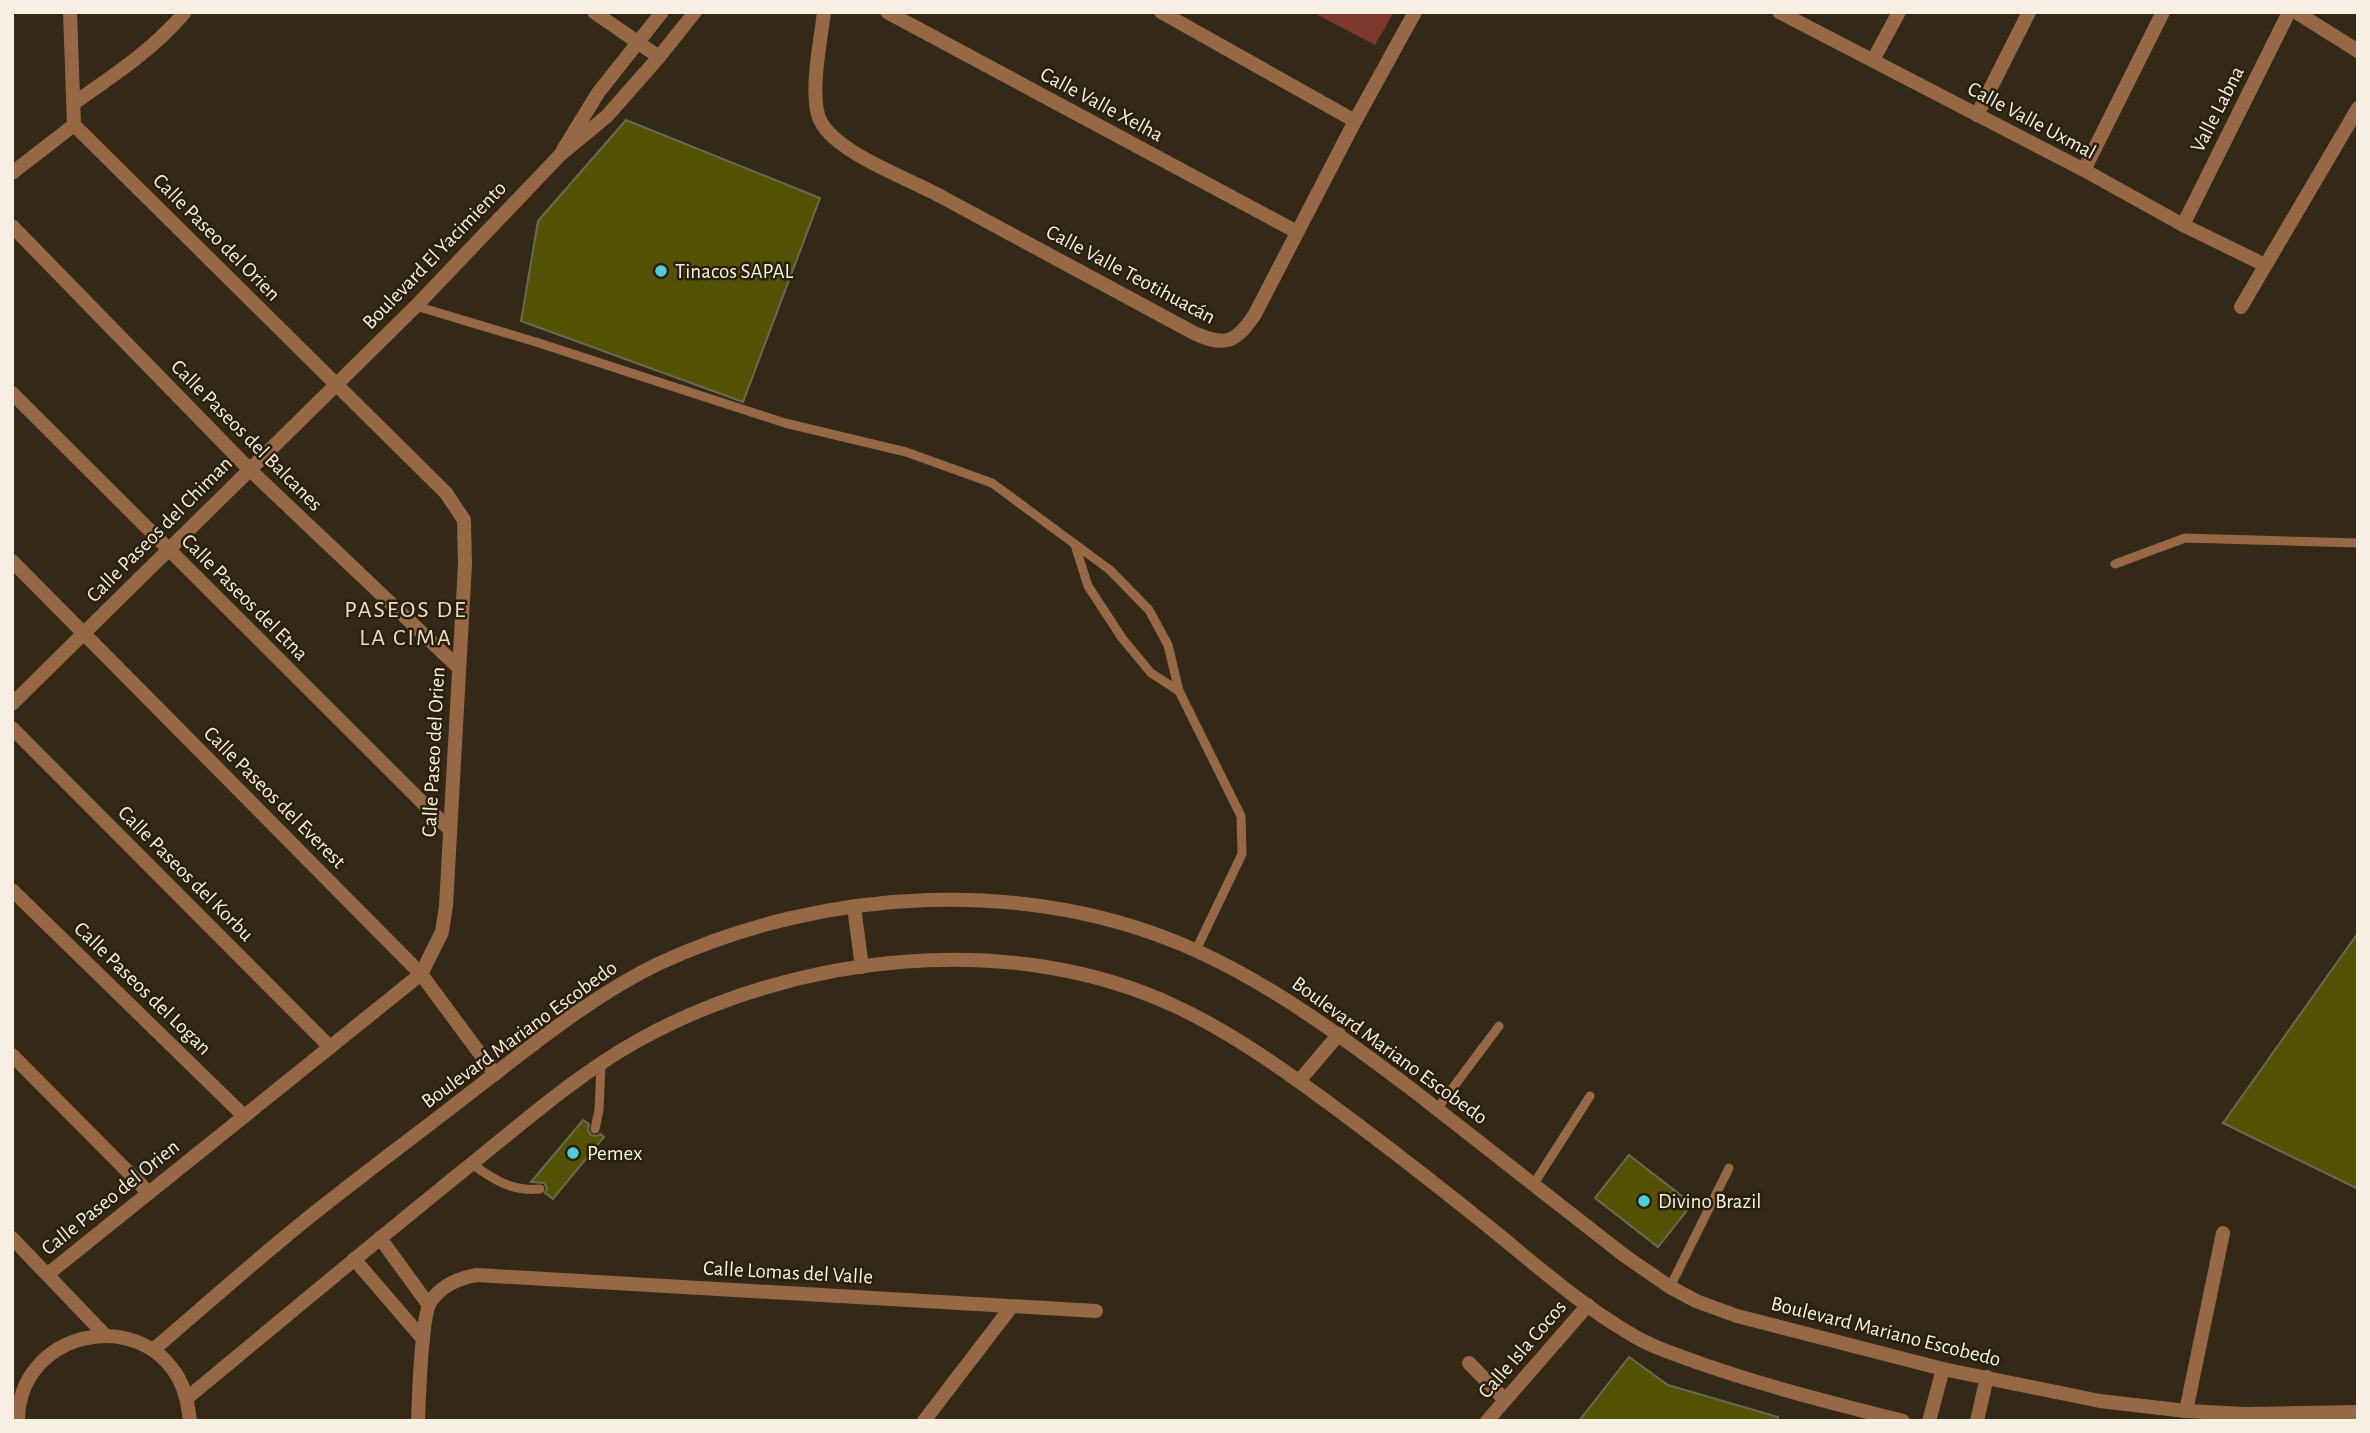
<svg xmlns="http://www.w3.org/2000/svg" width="2370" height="1433" viewBox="0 0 2370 1433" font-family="'Alegreya Sans',sans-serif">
  <rect width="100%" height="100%" fill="#342916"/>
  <!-- green -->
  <polygon fill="#7b382b" points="1312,12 1394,12 1375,45"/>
  <!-- building -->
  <g fill="#555205" stroke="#6a6a53" stroke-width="2">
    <polygon points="626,120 820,198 743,402 521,321 538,221"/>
    <polygon points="2358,933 2358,1189 2223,1123"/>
    <polygon points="583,1120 589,1124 588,1130 591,1135 597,1136 600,1134 604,1137 553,1199 545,1193 547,1188 544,1183 531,1182"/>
    <polygon points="1629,1155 1692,1204 1658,1247 1595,1198"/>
    <polygon points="1629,1357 1668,1385 1778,1417 1778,1421 1579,1421"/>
  </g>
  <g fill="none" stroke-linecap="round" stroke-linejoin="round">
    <!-- service -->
    <g stroke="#966845" stroke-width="9">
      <polyline points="416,306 539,343 785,423 906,452 992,483 1110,570 1149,610 1168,645 1179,691 1241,816 1242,854 1196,950"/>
      <polyline points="1075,545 1088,586 1122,638 1151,673 1179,691"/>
      <polyline points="2115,564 2185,538 2358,543"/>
      <polyline points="1437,1109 1499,1026"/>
      <polyline points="595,1129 599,1110 601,1065"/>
      <path d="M 472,1164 C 494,1180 513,1192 540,1189"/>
      <polyline points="1533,1185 1590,1096"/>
      <polyline points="1670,1287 1729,1168"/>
    </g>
    <!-- minor -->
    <g stroke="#966845" stroke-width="14">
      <polyline points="70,12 74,125"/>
      <polyline points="594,12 659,57"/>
      <path d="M 824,12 C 821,39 808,99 821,122 C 838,154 910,179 942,197 C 1026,242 1110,288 1194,333 C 1225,347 1236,343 1255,314 L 1355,121 L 1415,12"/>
      <polyline points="887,12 1297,232"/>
      <polyline points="1161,12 1355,121"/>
      <polyline points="1779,12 2084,170 2183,225 2265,265"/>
      <polyline points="2296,12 2358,51"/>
      <polyline points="1873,60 1899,12"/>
      <path d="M 74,103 C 113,76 154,49 185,12"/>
      <polyline points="1977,115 2029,12"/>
      <polyline points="2084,170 2163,12"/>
      <polyline points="12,173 74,125"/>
      <polyline points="2183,225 2289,12"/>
      <polyline points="12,226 249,469 458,667"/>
      <polyline points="2241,307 2358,108"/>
      <polyline points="12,393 450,830"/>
      <polyline points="12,561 421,974 495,1074"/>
      <polyline points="12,728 330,1047"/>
      <polyline points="12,890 244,1116"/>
      <polyline points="12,1055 149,1193"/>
      <polyline points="380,1238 428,1304"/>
      <polyline points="354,1259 423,1339"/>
      <polyline points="48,1274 421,974 442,932 446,906 465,564 464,520 446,493 74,125"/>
      <polyline points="1469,1363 1504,1399"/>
      <polyline points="2186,1411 2223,1233"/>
      <path d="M 418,1421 C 419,1399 421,1315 431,1301 C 442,1285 458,1278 477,1275 L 1096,1311"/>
      <polyline points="924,1421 1012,1306"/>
      <polyline points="1487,1421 1588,1305"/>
      <polyline points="1929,1421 1943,1369"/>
    </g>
    <!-- tertiary -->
    <g stroke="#966845" stroke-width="14">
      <polyline points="563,150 598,93 662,12"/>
      <polyline points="12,704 416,306 561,154 607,116 659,57 695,12"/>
      <polyline points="854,907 862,967"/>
      <polyline points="1299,1081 1339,1034"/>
      <polyline points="12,1238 105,1335"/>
      <path d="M 153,1350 C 201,1309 248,1267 297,1227 C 351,1183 407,1142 461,1100 C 524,1052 589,997 660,963 C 824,887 1031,875 1197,951 C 1276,987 1345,1039 1414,1091 C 1485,1146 1555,1202 1625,1256 L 1670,1287 L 1696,1301 L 1737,1316 L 1943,1369 L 2100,1401 L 2186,1411 L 2246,1414 L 2358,1412"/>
      <path d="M 187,1398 C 279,1322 371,1245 464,1170 C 520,1125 576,1075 639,1040 C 796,953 1013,929 1177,1007 C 1222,1028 1264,1056 1304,1085 C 1369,1132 1432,1181 1494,1231 C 1537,1266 1581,1305 1629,1333 C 1651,1347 1677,1355 1702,1364 C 1768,1387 1836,1404 1903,1421"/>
      <path d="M 18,1421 C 18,1333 137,1304 179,1379 C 186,1392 188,1406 190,1421"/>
      <polyline points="1977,1421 1987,1377"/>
    </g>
  </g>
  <!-- markers -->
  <g fill="#53cbdb" stroke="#2a200c" stroke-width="2.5">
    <circle cx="661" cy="271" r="7"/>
    <circle cx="573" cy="1153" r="7"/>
    <circle cx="1644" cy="1201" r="7"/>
  </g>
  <g text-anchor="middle" stroke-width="5" stroke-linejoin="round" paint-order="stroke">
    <!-- street labels -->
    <g font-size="21" fill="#f6efe2" stroke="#2a200c">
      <text transform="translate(1102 104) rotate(28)" y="7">Calle Valle Xelha</text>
      <text transform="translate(2217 109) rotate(-63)" y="7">Valle Labna</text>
      <text transform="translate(2032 120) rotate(28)" y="7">Calle Valle Uxmal</text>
      <text transform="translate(217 237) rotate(45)" y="7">Calle Paseo del Orien</text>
      <text transform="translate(434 255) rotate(-46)" y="7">Boulevard El Yacimiento</text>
      <text transform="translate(1131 274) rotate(28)" y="7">Calle Valle Teotihuacán</text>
      <text transform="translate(247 435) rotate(45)" y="7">Calle Paseos del Balcanes</text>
      <text transform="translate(159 529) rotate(-45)" y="7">Calle Paseos del Chiman</text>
      <text transform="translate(245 597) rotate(45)" y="7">Calle Paseos del Etna</text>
      <text transform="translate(433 752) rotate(-87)" y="7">Calle Paseo del Orien</text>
      <text transform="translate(275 797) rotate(45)" y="7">Calle Paseos del Everest</text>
      <text transform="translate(186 873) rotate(45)" y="7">Calle Paseos del Korbu</text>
      <text transform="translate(143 988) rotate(44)" y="7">Calle Paseos del Logan</text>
      <text transform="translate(519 1034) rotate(-36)" y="7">Boulevard Mariano Escobedo</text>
      <text transform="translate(1390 1050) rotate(36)" y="7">Boulevard Mariano Escobedo</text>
      <text transform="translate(110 1197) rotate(-39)" y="7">Calle Paseo del Orien</text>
      <text transform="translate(788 1272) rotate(3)" y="7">Calle Lomas del Valle</text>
      <text transform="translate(1886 1331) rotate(14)" y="7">Boulevard Mariano Escobedo</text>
      <text transform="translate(1522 1349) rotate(-49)" y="7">Calle Isla Cocos</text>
    </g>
    <!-- poi labels -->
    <g font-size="21" fill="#f6efe2" stroke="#2a200c" text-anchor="start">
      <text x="675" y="278">Tinacos SAPAL</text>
      <text x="587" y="1160">Pemex</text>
      <text x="1658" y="1208">Divino Brazil</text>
    </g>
    <!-- quarter labels -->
    <g font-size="24" letter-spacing="2" fill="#ebddc5" stroke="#2a200c">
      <text x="406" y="617">PASEOS DE<tspan x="406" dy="28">LA CIMA</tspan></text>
    </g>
  </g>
  <!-- border -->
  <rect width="2370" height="1433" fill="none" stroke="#f6efe2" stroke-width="28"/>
</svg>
